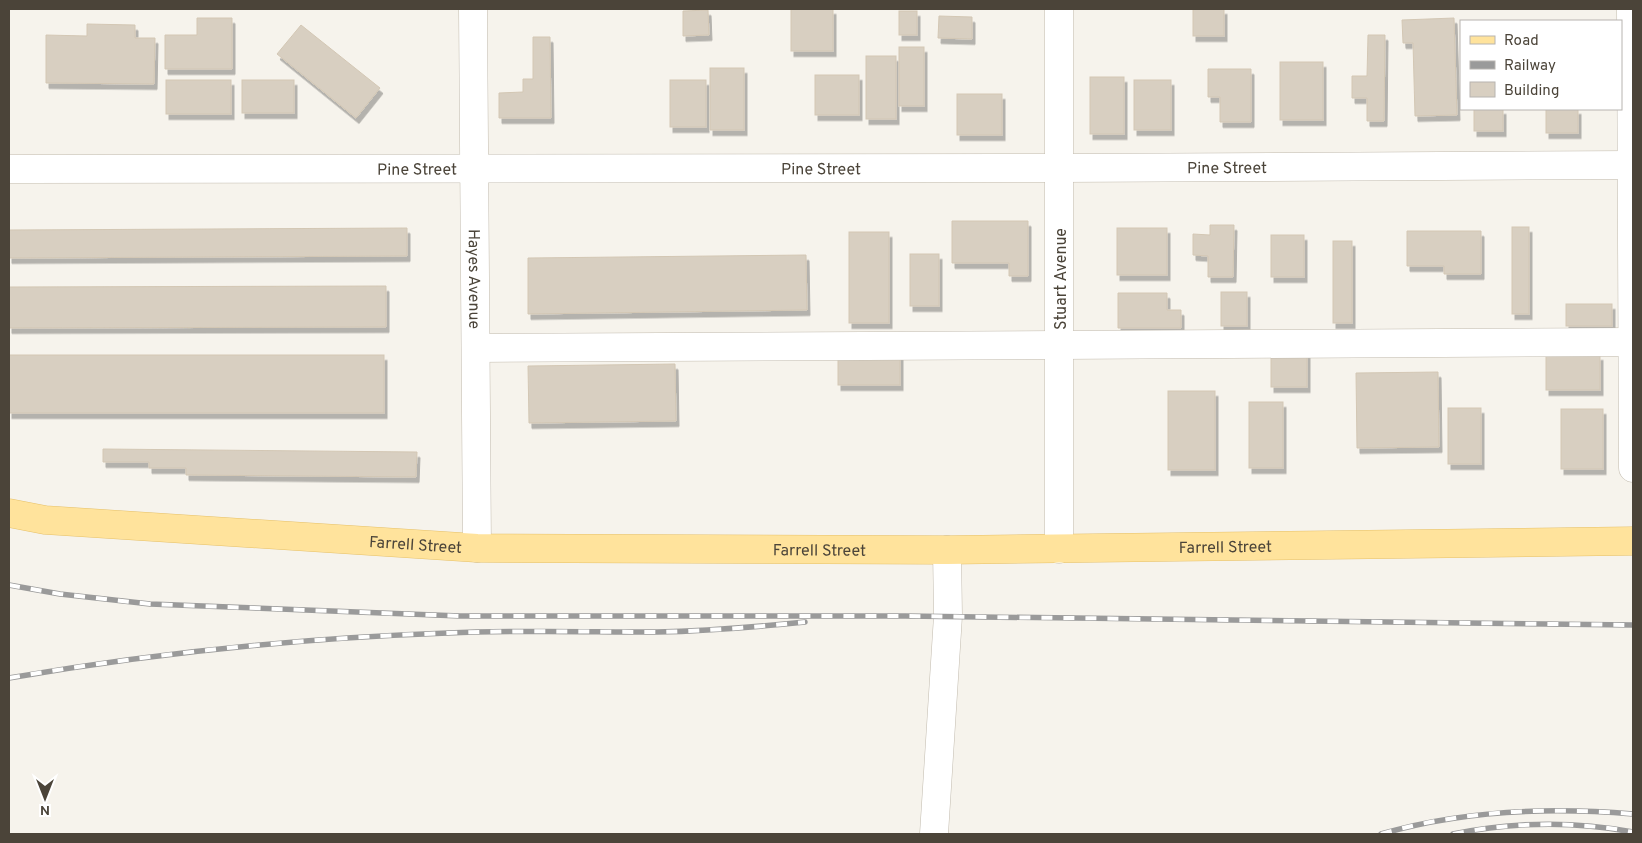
<svg xmlns="http://www.w3.org/2000/svg" width="1642" height="843" viewBox="0 0 1642 843" font-family="Overpass,sans-serif">
  <defs>
    <filter id="shadow"><feDropShadow dx="3" dy="5.5" stdDeviation="0" flood-color="#0004"/></filter>
  </defs>
  <rect width="100%" height="100%" fill="#f6f3ec"/>
  <!-- building -->
  <g fill="#d8cfc1" stroke="#d3c7b4" filter="url(#shadow)">
    <rect x="791" y="9" width="42" height="42"/>
    <rect x="1193" y="9" width="31" height="27"/>
    <polygon points="708,10 709,35 683,36 683,11"/>
    <rect x="899" y="11" width="18" height="24"/>
    <polygon points="939,16 972,17 972,39 938,38"/>
    <polygon points="197,18 232,18 232,69 165,69 165,35 197,35"/>
    <polygon points="1454,18 1457,115 1415,116 1413,43 1403,43 1402,20"/>
    <polygon points="87,24 135,25 135,38 155,38 154,84 46,83 46,35 87,36"/>
    <polygon points="301,25 380,88 356,118 277,54"/>
    <polygon points="1368,35 1385,35 1384,121 1367,121 1367,98 1352,98 1352,76 1367,76"/>
    <polygon points="533,37 550,37 551,118 499,118 499,93 523,92 523,79 533,79"/>
    <rect x="899" y="47" width="25" height="59"/>
    <rect x="866" y="56" width="30" height="63"/>
    <rect x="1280" y="62" width="43" height="58"/>
    <rect x="710" y="68" width="34" height="62"/>
    <polygon points="1208,69 1251,69 1251,122 1220,122 1220,97 1208,97"/>
    <rect x="815" y="75" width="44" height="40"/>
    <rect x="1090" y="77" width="34" height="57"/>
    <rect x="166" y="80" width="65" height="34"/>
    <rect x="242" y="80" width="52" height="33"/>
    <rect x="670" y="80" width="36" height="47"/>
    <rect x="1134" y="80" width="37" height="50"/>
    <rect x="957" y="94" width="45" height="41"/>
    <rect x="1474" y="109" width="29" height="22"/>
    <rect x="1546" y="109" width="32" height="24"/>
    <polygon points="952,221 1028,221 1028,276 1009,276 1009,263 952,263"/>
    <polygon points="1210,225 1234,225 1233,277 1208,277 1208,256 1193,255 1193,234 1210,235"/>
    <rect x="1512" y="227" width="17" height="87"/>
    <polygon points="407,228 407,256 9,258 9,230"/>
    <rect x="1117" y="228" width="50" height="47"/>
    <polygon points="1407,231 1481,231 1481,274 1444,274 1444,266 1407,266"/>
    <rect x="849" y="232" width="40" height="91"/>
    <rect x="1271" y="235" width="33" height="42"/>
    <rect x="1333" y="241" width="19" height="82"/>
    <rect x="910" y="254" width="29" height="52"/>
    <polygon points="806,255 807,310 528,314 528,258"/>
    <polygon points="386,286 386,327 9,328 9,287"/>
    <rect x="1221" y="292" width="26" height="34"/>
    <polygon points="1118,293 1167,293 1167,310 1181,310 1181,328 1118,328"/>
    <rect x="1566" y="304" width="46" height="22"/>
    <rect x="1271" y="352" width="36" height="35"/>
    <rect x="838" y="354" width="62" height="31"/>
    <rect x="9" y="355" width="375" height="58"/>
    <rect x="1546" y="355" width="54" height="35"/>
    <polygon points="675,364 676,421 529,423 528,366"/>
    <polygon points="1438,372 1439,447 1357,448 1356,373"/>
    <rect x="1168" y="391" width="47" height="79"/>
    <rect x="1249" y="402" width="34" height="66"/>
    <rect x="1448" y="408" width="33" height="56"/>
    <rect x="1561" y="409" width="42" height="60"/>
    <polygon points="103,449 417,452 416,477 186,475 186,468 149,468 149,462 103,462"/>
  </g>
  <g fill="none" stroke-linecap="round" stroke-linejoin="round">
    <!-- minor casing -->
    <g stroke="#c2bbae" stroke-width="29">
      <g id="minor">
        <path id="s1" d="M 473,9 L 477,548"/>
        <polyline points="1059,9 1059,549"/>
        <polyline points="1631,9 1633,468"/>
        <path id="s2" d="M 9,169 L 1059,168 L 1633,165"/>
        <polyline points="476,348 1633,342"/>
        <polyline points="934,834 948,616 947,550"/>
      </g>
    </g>
    <!-- major casing -->
    <g stroke="#e6c16a" stroke-width="29">
      <g id="major">
        <path id="s3" d="M 9,513 L 45,520 L 477,548 L 947,550 L 1633,541"/>
      </g>
    </g>
    <!-- minor -->
    <use href="#minor" stroke="#fff" stroke-width="28"/>
    <!-- major -->
    <use href="#major" stroke="#ffe39c" stroke-width="28"/>
    <!-- rail casing -->
    <g stroke="#9a9a9a" stroke-width="5.5">
      <g id="rail">
        <polyline points="9,585 60,594 150,604 460,616 905,616 1633,625"/>
        <path d="M 9,678 C 154,653 301,638 448,633 C 517,630 587,632 657,632 C 706,631 756,627 805,622"/>
        <path d="M 1381,834 C 1463,810 1549,807 1633,814"/>
        <path d="M 1453,834 C 1512,822 1574,821 1633,832"/>
      </g>
    </g>
    <!-- rail -->
    <use href="#rail" stroke="#fff" stroke-width="4" stroke-dasharray="11" stroke-linecap="butt"/>
  </g>
  <g text-anchor="middle" stroke-width="5" stroke-linejoin="round" paint-order="stroke">
    <!-- street labels -->
    <g font-size="16" fill="#4b4439" stroke="#fff">
      <text dy="6" stroke="none"><textPath href="#s2" startOffset="1218">Pine Street</textPath></text>
      <text dy="6" stroke="none"><textPath href="#s2" startOffset="408">Pine Street</textPath></text>
      <text dy="6" stroke="none"><textPath href="#s2" startOffset="812">Pine Street</textPath></text>
      <text dy="6" stroke="none"><textPath href="#s1" startOffset="270">Hayes Avenue</textPath></text>
      <text transform="translate(1060 279) rotate(-90)" y="6">Stuart Avenue</text>
      <text dy="6" stroke="none"><textPath href="#s3" startOffset="408">Farrell Street</textPath></text>
      <text dy="6" stroke="none"><textPath href="#s3" startOffset="1218">Farrell Street</textPath></text>
      <text dy="6" stroke="none"><textPath href="#s3" startOffset="812">Farrell Street</textPath></text>
    </g>
  </g>
  <!-- border -->
  <rect width="1642" height="843" fill="none" stroke="#4b4439" stroke-width="20"/>
  <!-- legend -->
  <rect x="1460" y="20" width="162" height="90" fill="#ffffff" stroke="#b7b4b0"/>
  <rect x="1470" y="36" width="25" height="8" fill="#ffe39c" stroke="#b7b4b0"/>
  <text x="1504" y="45" font-size="15" fill="#4b4439">Road</text>
  <rect x="1470" y="61" width="25" height="8" fill="#9a9a9a" stroke="#b7b4b0"/>
  <text x="1504" y="70" font-size="15" fill="#4b4439">Railway</text>
  <rect x="1470" y="82" width="25" height="15" fill="#d8cfc1" stroke="#b7b4b0"/>
  <text x="1504" y="95" font-size="15" fill="#4b4439">Building</text>
  <!-- north arrow -->
  <g transform="translate(45 798) rotate(180)" stroke="#ffffff" stroke-width="4" paint-order="stroke">
  <path d="M0-4L9 19L0 12L-9 19Z" fill="#4b4439"/>
  <text y="-8" font-size="14" font-weight="bold" text-anchor="middle" fill="#4b4439">N</text>
  </g>
</svg>
